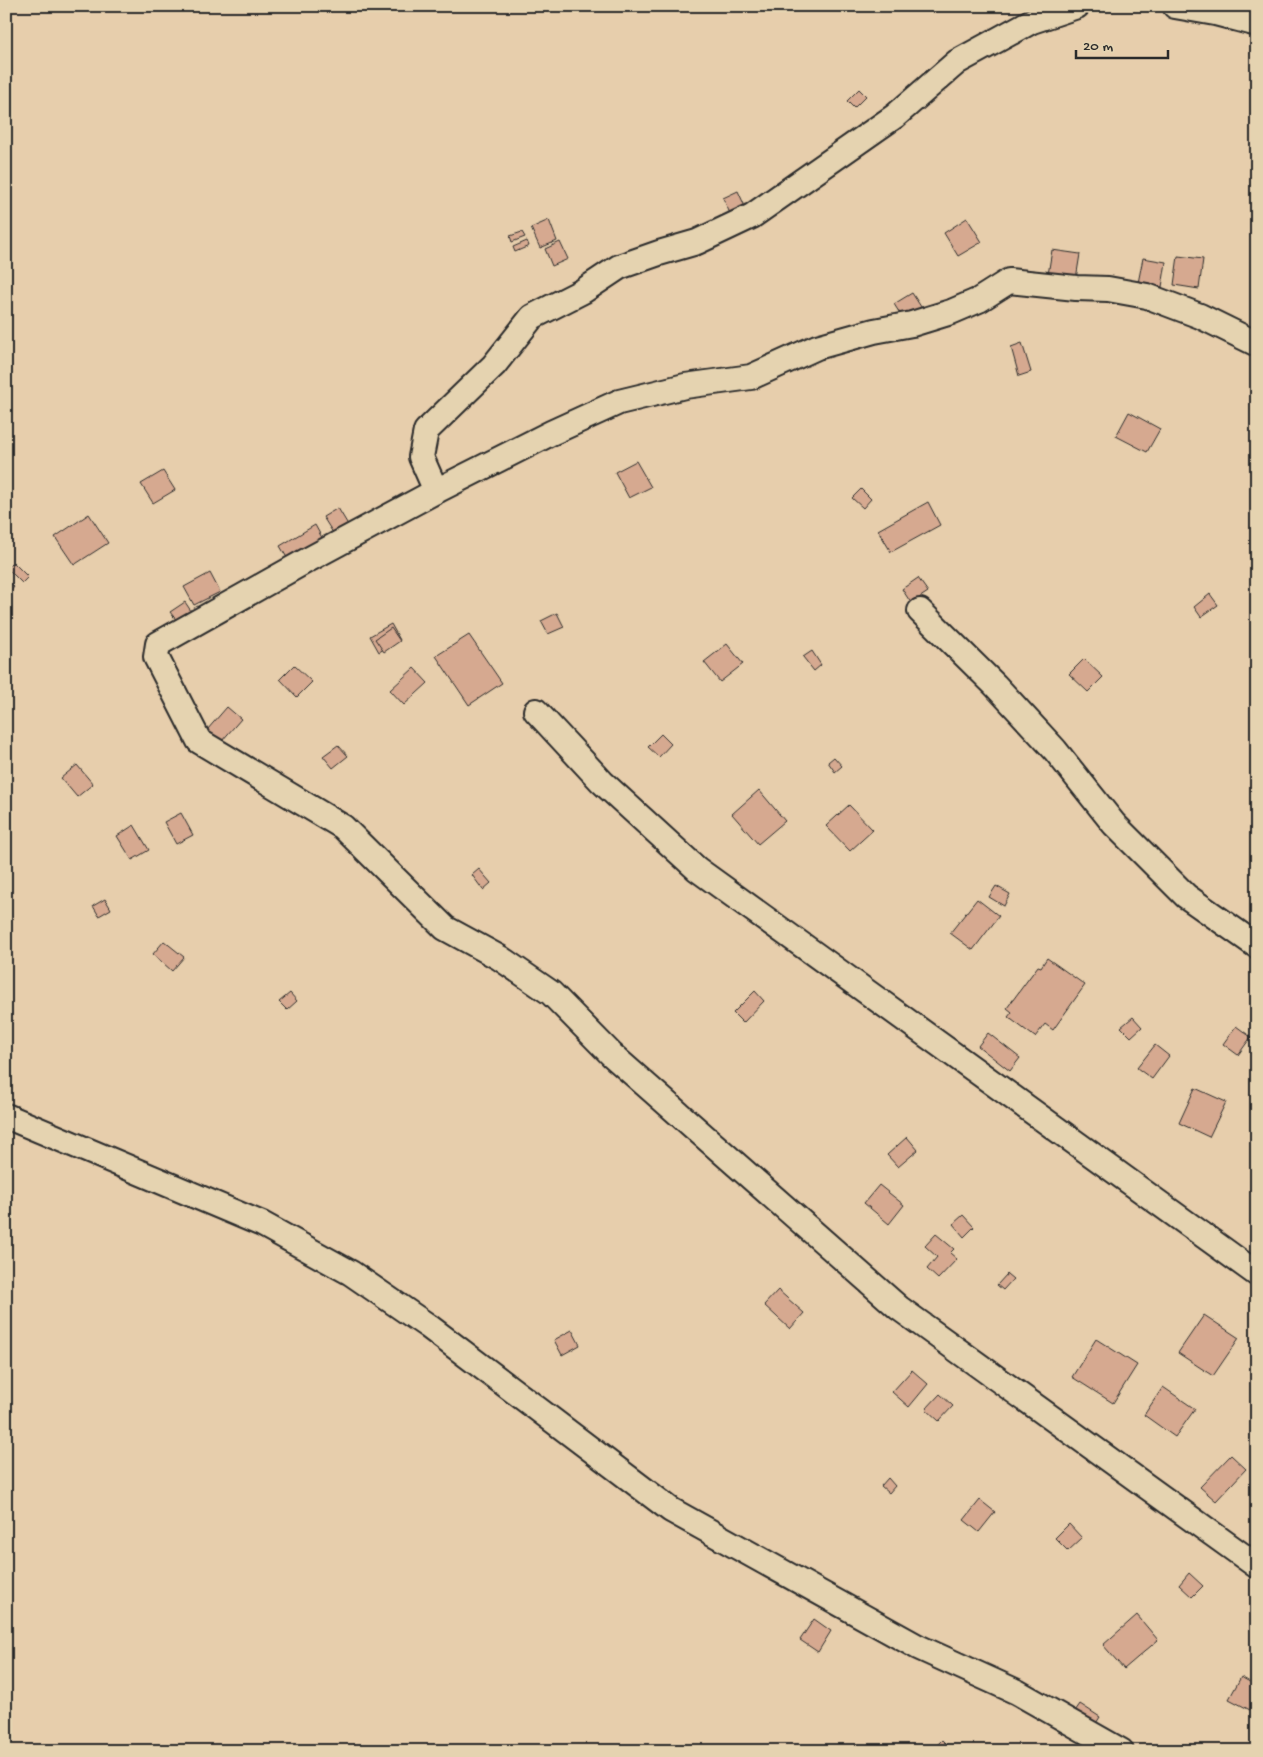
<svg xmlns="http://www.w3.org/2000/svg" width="1263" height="1757" viewBox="0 0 1263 1757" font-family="'Gochi Hand',sans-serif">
  <rect width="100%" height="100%" fill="#e7ceac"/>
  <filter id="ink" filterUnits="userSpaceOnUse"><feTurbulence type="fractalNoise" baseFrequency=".02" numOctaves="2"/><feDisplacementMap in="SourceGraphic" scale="10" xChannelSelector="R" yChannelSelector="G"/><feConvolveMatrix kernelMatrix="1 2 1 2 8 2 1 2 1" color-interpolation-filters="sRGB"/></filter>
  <g filter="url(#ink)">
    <!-- building -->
    <g fill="#d6a990" stroke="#2b2b2b">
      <polygon points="859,89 866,96 854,108 847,101"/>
      <polygon points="738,191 748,213 733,220 723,198"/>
      <polygon points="967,218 982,242 958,256 944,233"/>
      <polygon points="549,220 557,241 540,248 531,228"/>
      <polygon points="522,232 525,237 512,242 510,236"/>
      <polygon points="527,241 529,246 515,252 513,247"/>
      <polygon points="560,242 568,259 552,266 545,249"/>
      <polygon points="1052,250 1080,254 1075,285 1047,281"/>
      <polygon points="1178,256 1203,259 1199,289 1174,285"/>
      <polygon points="1143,258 1166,262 1162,287 1138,283"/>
      <polygon points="912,293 925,313 907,325 894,304"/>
      <polygon points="1022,343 1031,372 1019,376 1011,347"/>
      <polygon points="1129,412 1160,429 1147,452 1116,436"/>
      <polygon points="636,461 651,487 629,498 615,472"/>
      <polygon points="163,471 175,490 153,503 141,484"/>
      <polygon points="861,489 871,499 863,508 852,498"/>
      <polygon points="928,502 940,525 891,552 878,530"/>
      <polygon points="338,508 350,528 335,536 323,517"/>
      <polygon points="89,514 108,543 74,565 55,537"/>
      <polygon points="315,525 326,545 292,566 280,546"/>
      <polygon points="13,562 28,577 22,583 7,568"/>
      <polygon points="210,573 220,592 194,605 184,587"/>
      <polygon points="918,578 928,592 911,603 902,589"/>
      <polygon points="6,579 14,587 10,592 6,589"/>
      <polygon points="1210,594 1218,605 1201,617 1194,607"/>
      <polygon points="185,602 191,611 177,621 170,612"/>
      <polygon points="557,613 564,627 548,634 541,621"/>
      <polygon points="391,624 400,640 379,652 370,636"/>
      <polygon points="391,628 400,641 384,652 375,639"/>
      <polygon points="469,635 502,683 469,705 436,656"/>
      <polygon points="727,644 743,664 720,682 704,662"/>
      <polygon points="812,651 821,665 814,671 803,657"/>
      <polygon points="1084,659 1103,677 1088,692 1069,674"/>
      <polygon points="294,665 312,682 297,697 280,679"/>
      <polygon points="414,668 428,683 404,705 390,690"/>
      <polygon points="227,707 241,719 221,742 207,730"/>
      <polygon points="661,734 671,744 659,757 648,747"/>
      <polygon points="338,745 348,756 333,768 323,756"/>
      <polygon points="834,757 842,766 835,772 828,762"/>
      <polygon points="77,765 93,784 77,797 61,778"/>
      <polygon points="759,790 785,821 758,844 732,814"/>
      <polygon points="849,805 873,830 850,851 826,826"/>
      <polygon points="181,813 193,835 176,844 164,822"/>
      <polygon points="134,825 149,850 132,860 117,836"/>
      <polygon points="479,869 491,883 483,890 472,875"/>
      <polygon points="996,886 1010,894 1004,906 989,897"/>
      <polygon points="105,899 111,909 99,916 93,906"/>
      <polygon points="977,899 999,916 973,950 950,933"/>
      <polygon points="164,941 184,957 172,971 153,954"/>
      <polygon points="1047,958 1085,985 1053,1030 1045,1024 1035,1037 1008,1017 1012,1012 1007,1008 1038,966 1041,967"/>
      <polygon points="755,991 764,1001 743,1023 733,1013"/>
      <polygon points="290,993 297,1001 287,1010 279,1002"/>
      <polygon points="1133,1017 1142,1027 1131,1037 1121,1027"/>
      <polygon points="1236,1026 1251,1037 1238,1055 1223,1044"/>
      <polygon points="988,1033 1020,1058 1010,1071 978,1046"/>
      <polygon points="1155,1045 1169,1056 1152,1079 1137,1068"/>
      <polygon points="1195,1088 1226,1102 1209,1137 1179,1123"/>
      <polygon points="907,1137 918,1150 898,1167 887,1155"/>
      <polygon points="879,1185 904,1205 889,1224 864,1203"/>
      <polygon points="963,1215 974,1227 964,1237 953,1224"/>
      <polygon points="936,1234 954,1249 950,1253 957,1259 938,1279 927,1269 937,1257 925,1246"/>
      <polygon points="1007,1274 1013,1279 1003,1290 997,1285"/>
      <polygon points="778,1290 804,1313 790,1329 764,1305"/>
      <polygon points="1204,1315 1239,1338 1213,1376 1178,1353"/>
      <polygon points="572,1330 580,1345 562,1355 554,1340"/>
      <polygon points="1096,1339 1137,1365 1113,1403 1072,1377"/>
      <polygon points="912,1370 928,1384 909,1407 892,1392"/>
      <polygon points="1163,1387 1195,1409 1175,1437 1144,1415"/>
      <polygon points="940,1394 953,1406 939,1421 926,1409"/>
      <polygon points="1231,1455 1246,1469 1216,1501 1200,1487"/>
      <polygon points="888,1478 895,1486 889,1493 881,1486"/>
      <polygon points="980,1500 995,1512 979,1532 964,1520"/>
      <polygon points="1069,1524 1082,1538 1068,1551 1055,1538"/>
      <polygon points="1189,1573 1203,1586 1192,1597 1179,1585"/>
      <polygon points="1137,1615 1158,1640 1124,1669 1103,1645"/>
      <polygon points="814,1619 831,1631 818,1652 800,1640"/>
      <polygon points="1241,1677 1257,1686 1257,1697 1250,1710 1229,1699"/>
      <polygon points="1080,1704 1100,1717 1091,1731 1071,1717"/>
      <polygon points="942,1740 951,1749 949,1751 933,1751 932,1750"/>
      <polygon points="1185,1744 1196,1751 1181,1751"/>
    </g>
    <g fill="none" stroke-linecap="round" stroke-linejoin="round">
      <!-- minor casing -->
      <g stroke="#2b2b2b" stroke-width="28">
        <g id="minor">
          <polyline points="1175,6 1215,13 1257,24"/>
          <polyline points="1257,344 1200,316 1147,296 1108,289 1076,288 1009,281 979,300 951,312 912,324 874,331 817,347 751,377 685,386 619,402 551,433 436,491 304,562 158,644 156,657 199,741 343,827 445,928 500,958 551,993 612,1055 899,1308 1257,1566"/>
          <polyline points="436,491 421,457 426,431 494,365 532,317 583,291 619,267 659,253 697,242 752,216 895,116 957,62 1032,21 1077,6"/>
          <polyline points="920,611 995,685 1055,750 1114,824 1186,896 1257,946"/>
          <polyline points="536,711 602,782 697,869 1257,1274"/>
          <polyline points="6,1116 262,1224 351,1273 428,1326 671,1510 918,1647 1017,1692 1121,1751"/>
        </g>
      </g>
      <!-- minor -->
      <use href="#minor" stroke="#e5d3b0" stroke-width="24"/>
    </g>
  </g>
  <!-- margin -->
  <rect width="1263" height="1757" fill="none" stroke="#e5d3b0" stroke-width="25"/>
  <rect x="12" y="12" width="1238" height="1732" fill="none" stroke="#2b2b2b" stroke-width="2" filter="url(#ink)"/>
  <!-- scale -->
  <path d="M1076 50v8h92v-8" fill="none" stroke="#2b2b2b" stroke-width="2.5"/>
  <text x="1083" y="50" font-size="15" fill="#2b2b2b" stroke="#e5d3b0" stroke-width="4" paint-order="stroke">20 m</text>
</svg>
